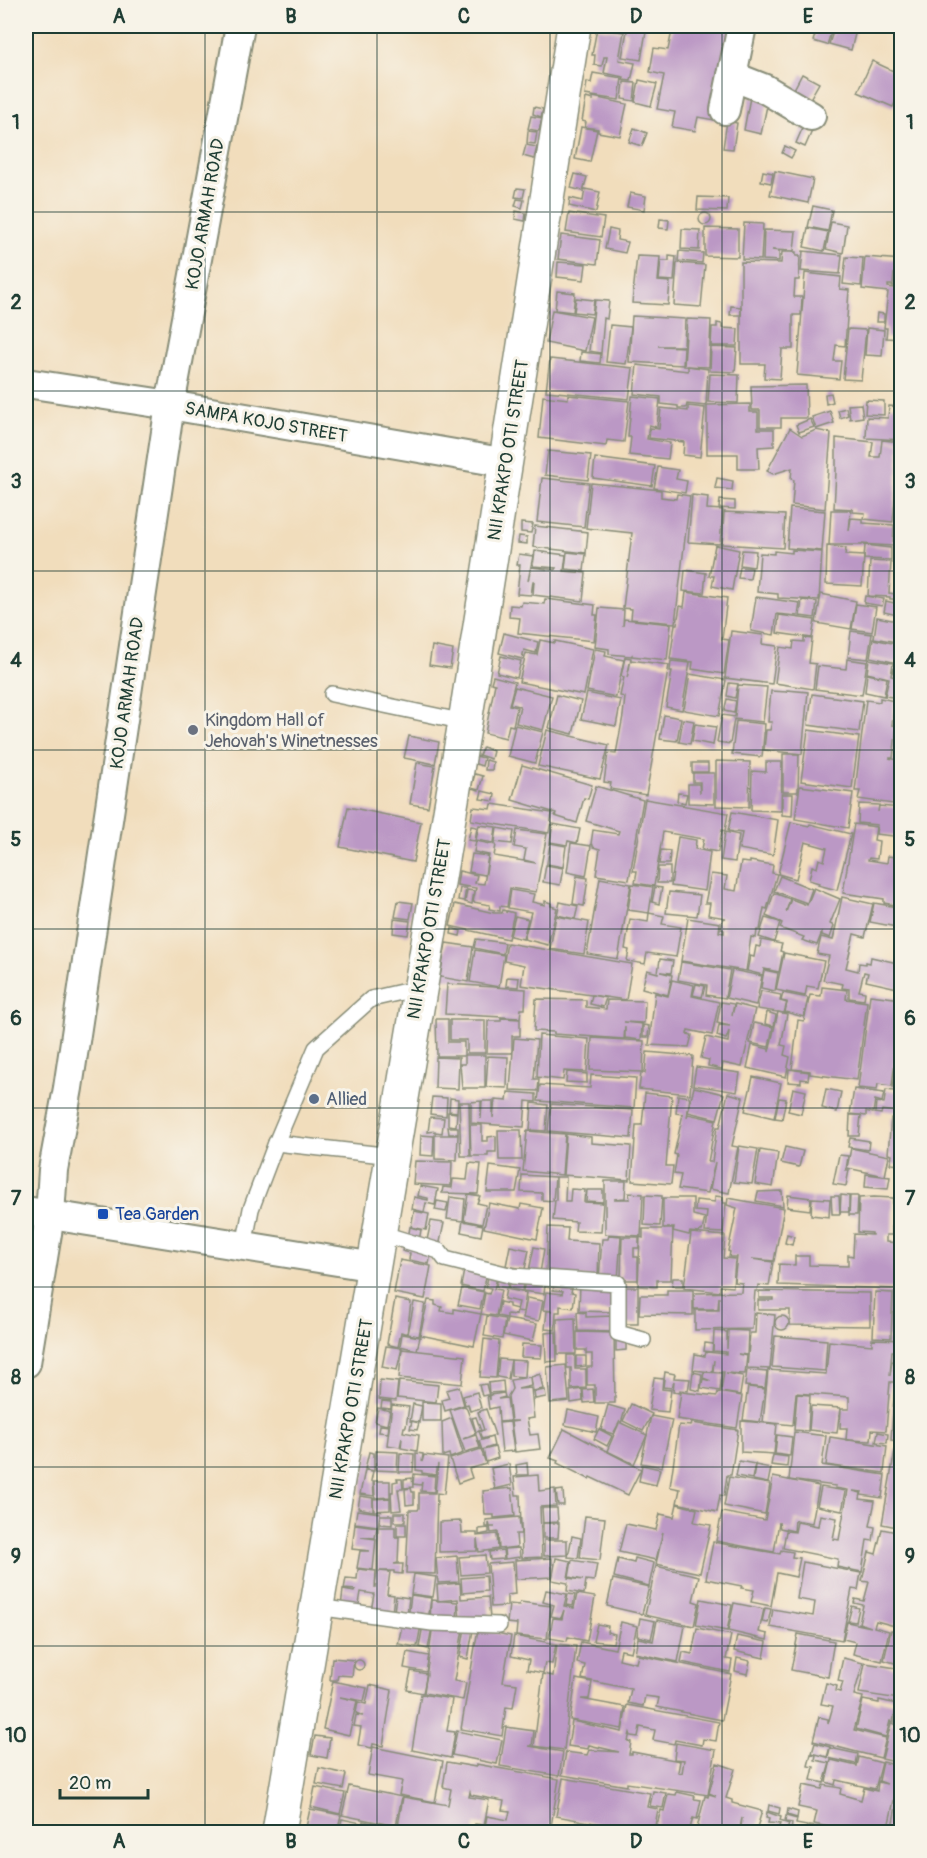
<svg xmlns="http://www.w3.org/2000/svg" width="927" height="1858" viewBox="0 0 927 1858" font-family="Pangolin,sans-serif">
  <rect width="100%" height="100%" fill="#f7f3e8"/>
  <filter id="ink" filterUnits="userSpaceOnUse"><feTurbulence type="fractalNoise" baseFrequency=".0167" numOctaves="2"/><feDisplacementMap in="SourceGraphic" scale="12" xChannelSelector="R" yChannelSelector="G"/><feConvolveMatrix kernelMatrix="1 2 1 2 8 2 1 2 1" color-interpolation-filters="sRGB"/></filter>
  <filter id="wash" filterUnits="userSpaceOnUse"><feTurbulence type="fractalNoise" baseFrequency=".008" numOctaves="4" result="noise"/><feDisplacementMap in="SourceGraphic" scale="24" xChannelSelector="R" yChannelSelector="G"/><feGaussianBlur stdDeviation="1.35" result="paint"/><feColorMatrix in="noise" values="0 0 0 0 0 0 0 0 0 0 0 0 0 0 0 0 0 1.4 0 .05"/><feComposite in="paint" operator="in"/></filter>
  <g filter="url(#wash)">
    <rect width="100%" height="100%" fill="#f1ddbc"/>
    <g id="blocks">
      <!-- building -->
      <g fill="#bb98c5">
        <polygon points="602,26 647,26 641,60 622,57 627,31"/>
        <polygon points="673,26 733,26 714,120 698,117 695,131 672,127 675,112 657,109 664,75 650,72 654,48 668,50"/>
        <polygon points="818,26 833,26 827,45 813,41"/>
        <polygon points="835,26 857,26 851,50 829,44"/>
        <polygon points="597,28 624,32 619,60 635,63 631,81 623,80 624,77 604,73 607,57 604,57 602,66 594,65 595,55 592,55"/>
        <polygon points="872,61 902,75 902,98 898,96 893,107 858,92"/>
        <polygon points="593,73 622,78 619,100 585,95 587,82 591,83"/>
        <polygon points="802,74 819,83 807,104 791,95"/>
        <polygon points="639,80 657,84 651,106 635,102"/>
        <polygon points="624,82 636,83 634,101 622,99"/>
        <polygon points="593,97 627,104 620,136 598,132 598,129 585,127 586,122 582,121 586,98 593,100"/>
        <polygon points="750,97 768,101 761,134 744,130"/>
        <polygon points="534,107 543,109 541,117 533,114"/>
        <polygon points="531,116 542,118 539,131 528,129"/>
        <polygon points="727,121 737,123 733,149 723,148"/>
        <polygon points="581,127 597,130 590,162 575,159"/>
        <polygon points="803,127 812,131 805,147 796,143"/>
        <polygon points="634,128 647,133 642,146 629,142"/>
        <polygon points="528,131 537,132 535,144 527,143"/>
        <polygon points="526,145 537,147 534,159 523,156"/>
        <polygon points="785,146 795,151 791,158 782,153"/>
        <polygon points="763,171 773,173 771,183 761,181"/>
        <polygon points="775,171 813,179 808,203 770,195"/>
        <polygon points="575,174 587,177 583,191 571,188"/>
        <polygon points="517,188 525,189 523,198 515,197"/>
        <polygon points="585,189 600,192 596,212 569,206 570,198 583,201"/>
        <polygon points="630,193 646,196 644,210 627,207"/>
        <polygon points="698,197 728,198 727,211 697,210"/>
        <polygon points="517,199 524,200 522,208 515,206"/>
        <polygon points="813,206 832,210 828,231 808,227"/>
        <polygon points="516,211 526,213 525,221 515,219"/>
        <circle cx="705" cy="219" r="6"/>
        <polygon points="569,213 604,218 601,237 566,232"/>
        <polygon points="660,219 669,220 668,229 659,228"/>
        <polygon points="831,222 847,225 843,253 826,249"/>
        <polygon points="744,223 763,224 761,260 742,259"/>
        <polygon points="705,228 738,229 738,257 705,256"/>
        <polygon points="808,228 828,232 824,251 804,247"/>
        <polygon points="609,229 618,231 617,240 628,242 625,253 605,249"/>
        <polygon points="682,229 700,230 699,250 681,249"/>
        <polygon points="764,230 796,231 794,251 772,250 779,251 779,261 763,260"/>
        <polygon points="561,235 600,240 597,264 558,259"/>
        <polygon points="679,251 703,253 702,263 678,261"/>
        <polygon points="803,251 842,255 840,274 801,271"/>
        <polygon points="782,252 796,252 796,256 800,256 799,280 795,280 794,297 802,297 801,315 793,315 793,349 782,349 780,379 764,378 765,364 741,364 741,262 781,263"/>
        <polygon points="637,256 660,257 658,281 670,282 668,305 632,303"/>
        <polygon points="669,256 676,257 674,281 659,280 661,261 669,261"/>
        <polygon points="846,257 863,258 861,286 843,284"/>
        <polygon points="865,257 902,260 902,286 893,286 894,273 893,285 888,285 888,287 902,289 902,339 886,338 887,328 884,328 888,292 862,289"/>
        <polygon points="558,262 586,264 584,280 557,277"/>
        <polygon points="677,263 705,265 701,307 674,305"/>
        <polygon points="805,273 841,277 840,289 849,290 845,346 836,345 834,361 841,361 839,379 797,375"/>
        <polygon points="557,291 575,293 573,312 555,310"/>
        <polygon points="576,298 594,300 592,314 574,312"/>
        <polygon points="595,300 609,301 607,319 604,318 601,353 589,351"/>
        <polygon points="731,306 741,307 741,315 730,315"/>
        <polygon points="552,310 592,317 585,351 546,343"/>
        <polygon points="877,313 884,314 884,322 876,322"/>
        <polygon points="632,316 685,319 684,346 658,346 684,347 683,365 629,362"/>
        <polygon points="687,319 711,320 709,367 684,366"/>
        <polygon points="717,323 722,324 722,328 738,329 737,346 711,346 712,327 717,327"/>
        <polygon points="610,325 631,327 626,364 606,362"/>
        <polygon points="867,328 884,330 882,356 865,355"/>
        <polygon points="848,329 866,330 861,380 843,379"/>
        <polygon points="711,347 737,348 735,372 710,371"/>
        <polygon points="581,352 601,354 600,363 580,361"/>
        <polygon points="550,359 633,368 629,399 546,391"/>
        <polygon points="637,365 688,371 688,366 708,369 706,406 687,404 686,408 678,408 678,406 661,404 661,397 634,394"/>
        <polygon points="710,374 739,375 738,403 708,402"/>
        <polygon points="806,385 807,418 781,418 781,427 760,427 760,410 752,410 751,386"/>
        <polygon points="831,393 833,402 826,404 825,394"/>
        <polygon points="568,395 629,401 624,442 607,440 606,446 539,438 543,396 568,399"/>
        <polygon points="632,396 660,399 657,427 649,425 647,439 670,443 668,459 629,455 631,437 628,437"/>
        <polygon points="866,400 884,401 884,415 865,414"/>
        <polygon points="750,404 750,412 758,412 758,429 774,429 774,446 758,447 759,469 738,469 738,454 707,454 707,405"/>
        <polygon points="861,404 863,417 850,419 848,405"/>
        <polygon points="688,406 705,408 700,457 683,455 684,442 649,438 650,428 659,429 661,408 688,411"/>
        <polygon points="889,406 902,407 902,440 866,438 867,417 888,418"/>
        <polygon points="846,408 848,415 840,418 838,410"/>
        <polygon points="830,411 834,423 816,429 812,417"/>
        <polygon points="810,419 814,427 799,432 796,425"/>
        <polygon points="790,428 802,436 816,430 831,433 825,509 792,505 794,480 791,479 792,468 773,474 767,471"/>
        <polygon points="836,438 873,442 871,457 880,457 882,440 900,442 893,522 864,519 865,513 853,512 853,509 834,508 836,472"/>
        <polygon points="548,451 591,455 588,480 545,475"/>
        <polygon points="595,458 655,466 652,486 593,478"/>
        <polygon points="658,467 678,470 676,479 687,481 685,493 654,488"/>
        <polygon points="542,478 589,483 584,527 537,522"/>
        <polygon points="717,478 733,481 732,490 715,488"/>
        <polygon points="591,483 661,490 661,497 676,499 677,494 690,496 675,623 631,619 632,609 623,608 632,533 586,528"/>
        <polygon points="692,495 708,497 707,509 723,510 720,544 688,542"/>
        <polygon points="720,500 735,501 735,509 719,508"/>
        <polygon points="790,508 825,511 822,551 787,548"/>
        <polygon points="831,510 851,510 849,531 851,518 863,519 863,523 894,525 893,546 862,544 862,545 829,545"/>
        <polygon points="724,512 785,515 783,548 722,544"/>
        <polygon points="521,523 533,524 531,533 521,532"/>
        <polygon points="535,526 588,532 586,553 533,547"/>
        <polygon points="519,536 527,537 527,544 518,543"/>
        <polygon points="715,545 739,550 732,590 712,586 714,576 709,576"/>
        <polygon points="865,545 891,548 891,560 864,559"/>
        <polygon points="827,546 846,548 845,555 864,556 862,586 826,584"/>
        <polygon points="742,550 756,551 754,567 740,565"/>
        <polygon points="792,550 822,552 819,600 778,598 778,594 757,592 760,553 774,554 774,551 792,553"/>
        <polygon points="535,551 566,555 564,571 586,573 583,601 533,595 534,581 533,581 531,595 517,594 520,565 517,565 519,554 533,556 528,581 531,567 555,570 556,568 533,566"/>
        <polygon points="567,552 586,554 584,571 565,569"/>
        <polygon points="898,556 902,556 902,604 894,602 894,599 890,599 890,597 868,596 870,561 891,562 889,593 895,594"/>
        <polygon points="740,567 752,568 750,579 738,578"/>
        <polygon points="685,570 706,573 704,593 683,591"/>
        <polygon points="686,592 727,598 722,639 729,640 724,674 692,669 693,662 670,659 675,624 677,624 680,606 684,607"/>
        <polygon points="821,594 856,601 851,629 816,623"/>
        <polygon points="865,596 884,599 882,606 864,603"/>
        <polygon points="756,597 800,603 798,616 777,614 774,635 751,631"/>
        <polygon points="545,599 595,605 594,615 597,615 594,641 518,633 520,618 509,617 510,605 521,606 522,602 544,604"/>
        <polygon points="802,600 817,602 815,618 800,616"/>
        <polygon points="886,601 902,605 902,616 884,612"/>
        <polygon points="856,604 876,607 872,632 852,629"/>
        <polygon points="599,608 624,610 623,626 624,619 671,624 667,660 632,656 632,655 631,656 609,654 609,649 595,647"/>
        <polygon points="779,615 815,620 812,638 777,633"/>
        <polygon points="877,617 902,622 902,643 874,638"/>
        <polygon points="731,631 763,635 762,644 777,646 772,684 725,678"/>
        <polygon points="851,631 872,634 868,659 848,657"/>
        <polygon points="504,633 538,642 536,653 524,650 522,659 499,653"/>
        <polygon points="804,638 812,639 809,663 816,664 813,689 775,683 780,647 793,649 794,641 804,642"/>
        <polygon points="873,639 902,645 902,664 870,657"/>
        <polygon points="540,640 555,643 555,641 593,649 584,695 519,682 526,653 537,655"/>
        <polygon points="432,646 453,650 450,668 429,665"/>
        <polygon points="595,649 606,651 605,656 624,660 616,697 587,691"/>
        <polygon points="501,656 521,661 517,678 497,673"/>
        <polygon points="625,657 631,658 627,678 631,660 669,665 646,795 610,789 611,783 604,782 608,753 616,754 623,716 625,697 620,696 624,677 621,676"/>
        <polygon points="847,659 867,662 862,695 815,689 818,666 846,669"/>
        <polygon points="869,659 893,663 891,676 895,677 893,672 894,668 898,667 901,668 902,676 897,677 902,678 900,698 885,696 889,678 867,673"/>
        <polygon points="671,661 690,663 682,710 666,707 672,671 670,671"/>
        <polygon points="690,674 726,680 719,716 684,710"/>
        <polygon points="867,674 887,678 884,696 865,692"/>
        <polygon points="493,676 515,682 509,705 517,707 513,726 509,725 506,738 485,733 495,684 491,683"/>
        <polygon points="729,683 738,684 735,698 727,696"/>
        <polygon points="738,685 767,687 763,722 734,719 730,744 717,742 722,715 735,717"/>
        <polygon points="515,687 552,696 543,730 516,723 520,706 510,704"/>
        <polygon points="787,690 808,692 802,754 764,750 766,730 770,730 772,722 768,722 771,691 787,692"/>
        <polygon points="587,693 621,700 616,726 581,719"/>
        <polygon points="812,694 863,701 859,732 808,725"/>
        <polygon points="557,695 581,701 573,734 549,728"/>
        <polygon points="880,698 895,701 892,725 897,726 893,758 889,758 902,761 902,800 894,799 893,804 858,799 860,791 855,791 866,700 880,702"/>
        <polygon points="727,699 736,701 734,713 724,711"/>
        <polygon points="664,715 681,718 677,741 660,739"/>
        <polygon points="683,719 694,721 690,744 679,742"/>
        <polygon points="736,721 765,724 762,757 732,754"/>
        <polygon points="695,724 716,727 713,745 692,741"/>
        <polygon points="515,725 543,732 535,763 508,756"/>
        <polygon points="547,730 609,745 600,779 538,766"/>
        <polygon points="808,730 859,737 852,788 801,781"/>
        <polygon points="409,736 439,742 435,764 404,758"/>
        <polygon points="898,741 902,741 902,756 896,756"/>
        <polygon points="483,747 493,751 491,759 479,755"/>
        <polygon points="783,754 799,754 798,792 783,792"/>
        <polygon points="475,756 484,758 482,766 473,763"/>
        <polygon points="486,760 493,762 492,770 485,770"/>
        <polygon points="716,761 750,762 749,807 716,806"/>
        <polygon points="766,762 782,762 781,811 751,810 752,771 766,772"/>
        <polygon points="417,763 435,766 428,807 410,804"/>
        <rect x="692" y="763" width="16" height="9"/>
        <polygon points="522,765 592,785 588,799 584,798 577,823 555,816 556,813 512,800"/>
        <polygon points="693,773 714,773 714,804 688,803 688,784 699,784 700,793 700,782 693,782"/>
        <polygon points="475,774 483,776 479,790 471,788"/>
        <polygon points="596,786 643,800 629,880 596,875 600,849 593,847 593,845 591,844 593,830 618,834 619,831 586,821"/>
        <polygon points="800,786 853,793 848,828 795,819"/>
        <polygon points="482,791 495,794 494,801 480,799"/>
        <polygon points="678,793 687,794 685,803 677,801"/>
        <polygon points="782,794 793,794 792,816 782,815"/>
        <polygon points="645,799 728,813 725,831 722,830 718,852 702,849 704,839 663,832 654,886 635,883 637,871 633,871"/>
        <polygon points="492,804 552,813 549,833 471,820 473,807 491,809"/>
        <polygon points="859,804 879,805 878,812 879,806 902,808 902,837 876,834 877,825 858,823"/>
        <polygon points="348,807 421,822 413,862 340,847"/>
        <polygon points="732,812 778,820 773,855 739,849 742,833 728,831"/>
        <polygon points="791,822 809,826 810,824 851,834 837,890 818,885 819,883 809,880 812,866 817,868 819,859 824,861 827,848 805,842 796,879 778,874"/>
        <polygon points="553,824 580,829 577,843 568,841 567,845 550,842"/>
        <polygon points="854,824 876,827 874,840 879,841 877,859 869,858 868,860 887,863 888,856 902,858 901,906 884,903 884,899 843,893"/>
        <polygon points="479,825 496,827 494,843 476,840"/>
        <polygon points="471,826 477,827 475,841 468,840"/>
        <polygon points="497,828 514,831 512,844 495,842"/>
        <polygon points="517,830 547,834 536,892 510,888 507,907 500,906 500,911 489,909 490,905 473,902 476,888 457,885 459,871 477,875 475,883 484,884 489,855 474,852 476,841 496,845 494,856 536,863 524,860 526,849 514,847"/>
        <polygon points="725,832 739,835 735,862 721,860"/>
        <polygon points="678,837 696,840 695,849 710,852 705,891 671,886"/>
        <polygon points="550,843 566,846 563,867 547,864"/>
        <polygon points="571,843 591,846 586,876 567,872"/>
        <polygon points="661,850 670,851 669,864 659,864"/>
        <polygon points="472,854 488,856 485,875 469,872"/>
        <polygon points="750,861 773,865 772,873 777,874 767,909 764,908 760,930 757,930 756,938 751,937 746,971 681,961 688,918 720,923 719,932 724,933 724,930 721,929 723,919 726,918 708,915 710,903 705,903 711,874 727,876 725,889 736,891 741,862 750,863"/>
        <polygon points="546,865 563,868 560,885 543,882"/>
        <polygon points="658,867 670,867 670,883 657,883"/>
        <polygon points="577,876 588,878 584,906 573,904"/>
        <polygon points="780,876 812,889 807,903 774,891"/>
        <polygon points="600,878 631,884 618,959 587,954"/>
        <polygon points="632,884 653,887 649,913 628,910"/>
        <polygon points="655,887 662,888 659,904 652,902"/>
        <polygon points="460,888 466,888 464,901 458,900"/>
        <polygon points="814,888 840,899 830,924 834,926 830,938 822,935 822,932 817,945 802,940 804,937 780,928 782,923 766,916 774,893 790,899 786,912 791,899 807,905"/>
        <polygon points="467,890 474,891 472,904 465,902"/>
        <polygon points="511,890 534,894 532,902 545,905 545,901 551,903 551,906 557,908 548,945 524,939 531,912 508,908"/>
        <polygon points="669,892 700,895 697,916 666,913"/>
        <polygon points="842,897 873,904 865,937 854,934 846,968 858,971 859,963 866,964 866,962 870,963 871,957 902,964 902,989 866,981 868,973 864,972 859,991 865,992 864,1000 849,998 849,989 842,988 843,984 823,980 829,956 817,954 821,937 833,940"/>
        <polygon points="398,901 413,903 410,919 395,917"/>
        <polygon points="560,902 578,906 575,919 557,915"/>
        <polygon points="874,903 902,908 902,928 870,922"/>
        <polygon points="455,904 494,913 502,913 503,910 506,911 506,913 507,911 514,913 508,939 450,926"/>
        <polygon points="649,913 664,916 662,924 681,927 676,957 647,953 645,964 627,961 629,950 625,949 630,919 648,922"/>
        <polygon points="515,916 528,919 523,939 510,936"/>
        <polygon points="556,916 589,922 584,954 550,949"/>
        <polygon points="765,918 780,922 774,942 759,937"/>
        <polygon points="394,919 410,921 408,935 393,933"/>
        <polygon points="452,928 461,931 460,936 451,934"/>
        <polygon points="476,939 505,943 503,954 474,948"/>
        <polygon points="761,940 782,944 780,951 783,952 779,972 764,969 763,975 747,971 750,956 754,957 756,946 760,947"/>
        <polygon points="446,943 473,947 468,982 440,977"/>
        <polygon points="507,943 632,964 626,1000 521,985 524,965 504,961"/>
        <polygon points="475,950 504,955 499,987 470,982"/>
        <polygon points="784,953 824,961 818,988 807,986 805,996 776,990"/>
        <polygon points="660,959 673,961 671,973 661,972 672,975 668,995 642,988 647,970 658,973"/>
        <polygon points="681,962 730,970 725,998 706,995 707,985 678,980"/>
        <polygon points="732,970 762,976 756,1005 726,998"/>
        <polygon points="764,970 778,973 775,991 761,988"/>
        <polygon points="507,977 519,978 518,987 506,986"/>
        <polygon points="672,980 694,985 692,996 719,1002 712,1035 688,1030 687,1034 692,1035 689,1047 649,1045 655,993 668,996"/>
        <polygon points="447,984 526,989 525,1009 521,1009 520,1018 445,1014"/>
        <polygon points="696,984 705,986 702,997 693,995"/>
        <polygon points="822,987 847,990 846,999 867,1002 857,1080 810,1074 810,1071 792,1069 798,1020 804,1021 810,995 821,996"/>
        <polygon points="761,991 781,995 780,1001 787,1003 784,1013 757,1009"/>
        <polygon points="783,993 808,998 804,1017 785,1012 787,1002 781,1001"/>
        <polygon points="592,995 606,998 603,1007 590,1004"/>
        <polygon points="870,995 902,999 902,1019 900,1018 892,1086 878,1084 877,1090 858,1088"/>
        <polygon points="536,999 586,1000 586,1007 606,1009 607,1000 645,1001 644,1023 624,1022 642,1024 641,1040 625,1038 625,1026 624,1039 554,1034 554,1032 534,1031"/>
        <polygon points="721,1002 734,1004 732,1015 735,1004 755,1009 742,1067 723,1063 722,1069 708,1066 709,1060 701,1058 706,1037 728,1042 729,1031 726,1039 717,1036 719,1025 730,1026 717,1023"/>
        <polygon points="767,1012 776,1015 774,1026 765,1024"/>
        <polygon points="778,1012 787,1014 781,1045 786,1046 784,1055 790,1057 786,1077 747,1068 752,1045 769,1049 769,1052"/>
        <polygon points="501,1018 520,1019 520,1036 512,1036 512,1053 487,1053 488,1021 501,1021"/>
        <polygon points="436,1019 448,1019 448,1042 464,1042 464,1056 437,1056"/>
        <polygon points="450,1020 485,1020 485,1053 467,1053 467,1040 450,1040"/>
        <polygon points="754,1023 773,1027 769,1047 750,1043"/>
        <polygon points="643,1025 649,1026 648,1037 643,1037"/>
        <polygon points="539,1035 589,1039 587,1072 564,1071 563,1080 537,1077"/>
        <polygon points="514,1038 537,1040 534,1079 539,1079 538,1091 510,1090"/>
        <polygon points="592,1038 644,1041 643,1072 590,1070"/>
        <polygon points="647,1052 693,1056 690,1094 639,1089 641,1073 645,1073"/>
        <polygon points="465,1055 485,1055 485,1088 462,1088 460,1064 465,1064"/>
        <polygon points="488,1056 508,1057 507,1088 486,1087"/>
        <polygon points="436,1057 459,1058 458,1089 435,1088"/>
        <polygon points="896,1063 902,1063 902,1088 893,1087"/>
        <polygon points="696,1067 740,1073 737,1092 693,1085"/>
        <polygon points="789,1069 809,1072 808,1080 801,1079 801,1083 788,1082"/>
        <polygon points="567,1072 587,1074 587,1083 566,1082"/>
        <polygon points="591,1075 636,1078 634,1108 538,1101 540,1085 590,1088"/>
        <polygon points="753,1077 781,1083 774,1118 745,1111"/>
        <polygon points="694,1087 724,1094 717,1119 688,1112"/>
        <polygon points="793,1088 806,1091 801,1114 788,1111"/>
        <polygon points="826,1089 841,1092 837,1112 822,1108"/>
        <polygon points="854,1089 884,1093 882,1102 875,1100 873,1113 866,1111 866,1116 850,1114"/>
        <polygon points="886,1090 902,1092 902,1113 882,1110 881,1114 875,1113 876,1102 884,1103"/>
        <polygon points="508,1092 536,1094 536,1102 526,1101 524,1127 471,1123 471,1102 481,1101 481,1119 482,1101 493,1101 493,1118 495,1100 507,1101"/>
        <polygon points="645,1093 672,1096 666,1166 673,1166 671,1184 632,1181 636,1125 642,1125"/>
        <polygon points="728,1093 743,1097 732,1146 738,1147 729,1193 710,1189 715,1162 708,1193 678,1189 681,1175 674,1174 677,1155 674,1154 683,1114 676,1113 678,1095 690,1097 687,1117 688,1114 716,1120 708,1162 712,1162 717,1127 720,1127"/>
        <polygon points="432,1097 447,1098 446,1116 430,1114"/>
        <polygon points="450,1098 458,1099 457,1112 449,1111"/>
        <polygon points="779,1098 786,1099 782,1119 775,1118"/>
        <polygon points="459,1102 469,1102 470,1156 461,1156"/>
        <polygon points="532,1103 548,1105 546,1131 530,1130"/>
        <polygon points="551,1104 633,1110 631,1138 548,1131"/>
        <polygon points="448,1112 457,1113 456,1126 448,1125"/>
        <polygon points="850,1115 861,1115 859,1136 849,1136"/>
        <polygon points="430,1117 444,1118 442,1133 435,1132 435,1131 428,1132"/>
        <polygon points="891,1118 902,1119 902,1165 890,1164 892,1155 888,1154"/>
        <polygon points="470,1125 482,1125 482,1141 488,1141 488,1137 496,1136 496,1152 488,1152 488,1156 471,1156"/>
        <polygon points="448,1127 458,1127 458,1134 449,1134"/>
        <polygon points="498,1130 521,1130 522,1160 499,1160"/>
        <polygon points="527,1131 565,1134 562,1175 523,1171"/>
        <polygon points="566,1134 591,1137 591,1143 631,1146 629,1180 563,1175"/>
        <polygon points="421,1135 434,1136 433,1156 420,1155"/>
        <polygon points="435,1135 458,1135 457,1160 435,1159"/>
        <polygon points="850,1138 869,1141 868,1150 848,1147"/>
        <polygon points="739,1146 758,1149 752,1184 734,1182"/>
        <polygon points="785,1147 803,1151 799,1167 781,1163"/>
        <polygon points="851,1148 889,1156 885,1176 847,1168"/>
        <polygon points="760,1150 778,1153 773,1187 755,1184"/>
        <polygon points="839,1155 848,1156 846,1170 849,1170 846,1186 833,1184"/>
        <polygon points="415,1161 452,1162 451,1186 413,1184"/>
        <polygon points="469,1163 481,1164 478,1194 442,1193 443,1187 452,1188 453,1179 467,1180"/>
        <polygon points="490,1166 520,1170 516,1192 487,1192"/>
        <polygon points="866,1174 890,1177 888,1189 865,1187"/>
        <polygon points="522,1175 555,1177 553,1201 542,1200 542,1193 521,1192"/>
        <polygon points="556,1177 566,1177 565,1201 570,1201 571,1189 585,1190 584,1202 603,1203 601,1232 575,1231 576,1222 553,1220 555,1200 556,1200"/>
        <polygon points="605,1181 626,1181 625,1198 614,1199 630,1199 629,1193 643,1194 641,1236 605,1234"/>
        <polygon points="420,1186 438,1189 435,1205 426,1203 424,1212 412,1209 414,1197 428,1200 428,1198 418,1196"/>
        <polygon points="587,1190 603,1190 603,1202 586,1201"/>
        <polygon points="782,1191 783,1206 756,1201 758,1192"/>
        <polygon points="468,1194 480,1196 477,1203 486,1205 482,1224 464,1220"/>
        <polygon points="645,1195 662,1196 660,1226 644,1225"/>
        <polygon points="788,1195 811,1198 810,1210 787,1207"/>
        <polygon points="841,1195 849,1196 849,1212 840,1212"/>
        <polygon points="715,1196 723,1197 723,1203 726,1203 723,1233 705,1232 707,1212 695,1211 696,1200 715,1202"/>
        <polygon points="831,1196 839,1196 840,1214 832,1214"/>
        <polygon points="850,1196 858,1196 857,1215 849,1215"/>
        <polygon points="450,1197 465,1199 463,1221 447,1219"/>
        <polygon points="874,1197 893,1198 892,1235 886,1235 886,1242 902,1243 902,1289 778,1285 779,1264 795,1265 795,1256 809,1256 809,1265 848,1266 848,1255 853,1256 854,1234 872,1235 872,1233 858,1232 859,1198"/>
        <polygon points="663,1198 693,1198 693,1215 705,1218 702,1231 700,1231 699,1233 690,1232 689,1235 673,1231 674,1228 663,1228"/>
        <polygon points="728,1198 784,1208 774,1261 752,1259 773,1262 769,1286 758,1285 757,1291 755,1291 752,1329 695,1330 695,1310 719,1310 719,1297 718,1309 694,1309 694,1293 741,1292 742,1283 734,1282 737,1257 729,1257 730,1252 728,1251 737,1208 727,1205"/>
        <polygon points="812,1198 830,1199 829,1217 811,1215"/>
        <polygon points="437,1201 448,1203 446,1212 435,1210"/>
        <polygon points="489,1203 520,1209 521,1204 543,1208 537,1239 484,1228"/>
        <polygon points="900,1209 902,1209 902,1237 897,1236"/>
        <polygon points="414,1211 429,1214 426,1230 411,1227"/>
        <polygon points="431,1221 444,1223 439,1247 426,1245"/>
        <polygon points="463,1221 483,1225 481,1236 461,1232"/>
        <polygon points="410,1227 421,1230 419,1241 408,1239"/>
        <polygon points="548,1227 568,1228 567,1241 599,1243 598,1278 546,1276"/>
        <polygon points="643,1229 673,1229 671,1280 657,1280 657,1287 638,1286 640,1237 643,1238"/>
        <polygon points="691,1233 725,1236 723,1258 735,1259 733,1287 720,1286 720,1292 684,1288"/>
        <polygon points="787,1234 794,1236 792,1245 785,1243"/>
        <polygon points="609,1235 621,1236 618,1280 599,1279 602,1239 608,1239"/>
        <polygon points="622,1237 639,1237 639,1248 634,1248 634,1257 638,1257 638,1280 621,1280"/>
        <polygon points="404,1243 431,1253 429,1264 409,1260 410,1253 402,1251"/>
        <polygon points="510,1246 529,1250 525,1269 506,1266"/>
        <polygon points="534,1247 544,1249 540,1273 529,1271"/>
        <polygon points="400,1260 431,1266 425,1299 394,1293"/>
        <polygon points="464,1270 487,1273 483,1291 461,1286"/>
        <polygon points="488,1277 497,1278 494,1289 501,1290 496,1316 481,1314 485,1293 489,1294 491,1288 486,1287"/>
        <polygon points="498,1277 509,1279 507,1288 496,1286"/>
        <polygon points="673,1278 683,1278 683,1286 672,1286"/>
        <polygon points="510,1279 523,1281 522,1291 508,1288"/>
        <polygon points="525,1281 545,1284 544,1294 523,1291"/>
        <polygon points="555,1282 573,1283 571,1292 575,1293 573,1308 560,1306 560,1312 556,1312 555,1330 545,1329 547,1311 553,1311 543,1310 546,1292 562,1294 563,1291 553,1290"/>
        <polygon points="580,1283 614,1284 613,1312 579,1311"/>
        <polygon points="621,1287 638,1287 638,1324 620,1324"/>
        <polygon points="462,1288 484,1292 480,1309 458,1305"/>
        <polygon points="506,1289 526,1293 523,1312 517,1311 519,1302 504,1299"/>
        <polygon points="667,1290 693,1290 693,1315 639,1314 640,1295 667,1295"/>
        <polygon points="759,1291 870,1293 870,1326 790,1325 790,1310 758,1310 758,1300 773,1300 773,1298 759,1298"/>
        <polygon points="875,1292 893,1293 891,1338 873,1337"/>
        <rect x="895" y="1294" width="7" height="21"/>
        <polygon points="527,1298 543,1301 539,1321 523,1318"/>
        <polygon points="395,1299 411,1302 407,1334 401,1332 398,1347 387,1344"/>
        <polygon points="428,1300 435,1301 435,1305 442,1307 441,1311 454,1313 454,1309 481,1314 474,1346 420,1335"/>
        <polygon points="414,1302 425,1304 419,1336 408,1334"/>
        <polygon points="500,1302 509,1304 509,1307 517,1309 516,1315 507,1314 507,1318 497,1316"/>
        <polygon points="577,1312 586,1313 586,1317 612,1316 613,1332 578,1331"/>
        <polygon points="756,1313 775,1315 770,1369 747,1368 750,1333 755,1333"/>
        <polygon points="487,1316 505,1319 502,1339 484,1336"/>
        <circle cx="782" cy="1323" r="7"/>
        <polygon points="575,1318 576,1354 558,1354 557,1319"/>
        <polygon points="507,1319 537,1324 533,1341 503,1335"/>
        <polygon points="728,1330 748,1331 747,1355 738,1354 747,1356 745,1374 726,1373 743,1376 740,1395 721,1392 724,1372 713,1372 714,1360 712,1372 693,1370 695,1354 705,1356 706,1352 726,1354 726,1352 713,1351 714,1331 727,1332 727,1349"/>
        <polygon points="556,1332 557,1361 546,1362 545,1333"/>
        <polygon points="577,1332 614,1333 615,1403 595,1403 595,1385 587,1385 587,1367 592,1367 592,1354 586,1354 586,1350 577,1350"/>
        <polygon points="402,1334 420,1337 417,1350 400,1346"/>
        <polygon points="775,1336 827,1340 825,1371 772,1367"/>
        <polygon points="484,1339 499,1341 496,1378 480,1377"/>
        <polygon points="872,1339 902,1340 902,1360 894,1360 895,1351 892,1351 890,1376 892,1361 902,1362 902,1441 891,1440 895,1382 890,1382 886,1431 872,1430 871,1441 846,1440 847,1428 840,1428 841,1409 849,1409 849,1397 796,1393 793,1425 763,1422 768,1370 826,1374 829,1341 872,1345"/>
        <polygon points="616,1341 626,1341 626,1350 616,1351"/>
        <polygon points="705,1343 713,1344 712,1352 704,1351"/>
        <polygon points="522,1344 542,1345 541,1358 521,1357"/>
        <polygon points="386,1346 402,1348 397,1370 382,1367"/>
        <polygon points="402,1349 465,1356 462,1384 399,1378"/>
        <polygon points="567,1355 575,1355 575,1369 586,1369 586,1388 571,1389 571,1368 567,1368"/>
        <polygon points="576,1356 586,1356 586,1366 576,1367"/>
        <polygon points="499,1359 511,1360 508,1379 497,1377"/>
        <polygon points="511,1360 526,1361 525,1377 511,1376"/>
        <polygon points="566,1365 569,1401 550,1403 547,1367"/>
        <polygon points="747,1370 767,1372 765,1388 745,1386"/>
        <polygon points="665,1372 675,1374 674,1378 690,1379 688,1391 680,1390 680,1393 673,1392 674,1381 672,1388 663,1387"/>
        <polygon points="693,1372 702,1374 700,1391 691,1389"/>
        <polygon points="704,1372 722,1373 720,1391 701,1388 703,1379 711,1381 703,1378"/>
        <polygon points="540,1374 543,1389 533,1391 531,1377"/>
        <polygon points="530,1377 531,1386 518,1389 531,1388 534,1418 527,1419 530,1435 538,1434 540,1449 515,1452 511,1422 518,1421 511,1421 508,1396 512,1389 510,1380"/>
        <polygon points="654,1378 663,1379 662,1389 671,1390 668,1412 649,1410"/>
        <polygon points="380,1380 398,1382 396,1401 379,1399"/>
        <polygon points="399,1381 438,1385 436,1402 397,1398"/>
        <polygon points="503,1381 504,1392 489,1393 488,1383"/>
        <polygon points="486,1384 490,1400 490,1395 504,1393 505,1397 498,1399 507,1398 510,1421 499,1422 498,1407 489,1409 487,1395 482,1396 479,1385"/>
        <polygon points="459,1387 464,1405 445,1411 442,1400 449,1398 446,1390"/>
        <polygon points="748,1387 765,1389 760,1422 743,1420"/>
        <polygon points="582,1389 583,1401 571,1403 570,1391"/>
        <polygon points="593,1389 594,1402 584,1403 583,1390"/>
        <polygon points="545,1390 546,1397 535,1399 534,1392"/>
        <polygon points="477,1392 481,1408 470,1411 468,1404 465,1405 463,1396"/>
        <polygon points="681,1392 717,1396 718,1392 742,1396 737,1428 677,1419"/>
        <polygon points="797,1394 810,1395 808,1431 794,1430"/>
        <polygon points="382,1401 391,1402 391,1409 381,1408"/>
        <polygon points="422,1402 441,1403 441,1421 422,1421"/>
        <polygon points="413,1404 422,1406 419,1422 410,1421"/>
        <polygon points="631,1404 652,1414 643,1431 623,1421"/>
        <polygon points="392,1405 409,1407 406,1427 404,1427 403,1432 419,1435 417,1451 401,1448 402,1438 400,1447 387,1445"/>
        <polygon points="608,1405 625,1410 621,1423 647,1435 634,1464 607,1451 620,1421 613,1434 601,1430"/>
        <polygon points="464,1406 466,1407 476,1433 463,1439 476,1435 480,1448 465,1452 450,1410"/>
        <polygon points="811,1406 840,1408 837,1433 809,1430"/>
        <polygon points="378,1408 390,1411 387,1425 375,1422"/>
        <polygon points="486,1409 495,1435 482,1439 479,1431 484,1430 478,1412"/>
        <polygon points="568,1410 599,1417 596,1432 565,1425"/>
        <polygon points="651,1416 672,1420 662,1467 641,1463"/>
        <polygon points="476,1417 481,1431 476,1432 472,1418"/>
        <polygon points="452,1418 463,1453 450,1458 449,1454 443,1456 442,1422"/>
        <polygon points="412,1421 419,1423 417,1430 410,1429"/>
        <polygon points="741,1421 777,1424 774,1454 741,1452"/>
        <polygon points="510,1422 514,1451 502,1452 499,1423"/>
        <polygon points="692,1423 738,1430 731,1475 727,1475 724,1496 720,1495 717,1512 677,1503 680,1489 670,1487 679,1425 691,1426"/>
        <polygon points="380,1425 389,1426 388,1433 379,1432"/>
        <polygon points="564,1429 641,1469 628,1495 590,1477 589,1479 557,1463 558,1461 550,1458"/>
        <polygon points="599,1429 612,1436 607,1446 594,1439"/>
        <polygon points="794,1432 826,1436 822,1465 885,1475 882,1498 861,1495 862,1492 853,1491 861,1493 860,1499 875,1501 870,1526 875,1527 873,1541 867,1540 862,1572 837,1567 838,1559 783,1548 786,1531 795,1532 797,1522 818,1526 820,1515 837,1518 833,1539 839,1540 848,1490 835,1488 836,1486 789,1480"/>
        <polygon points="878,1432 888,1434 887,1443 876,1442"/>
        <polygon points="777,1435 792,1437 790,1456 775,1454"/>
        <polygon points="492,1437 494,1446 482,1450 479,1441"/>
        <polygon points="830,1437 887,1446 884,1473 826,1465"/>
        <polygon points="495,1447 498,1458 486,1462 483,1450"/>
        <polygon points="481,1449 486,1464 469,1469 472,1478 458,1483 450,1459"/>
        <polygon points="895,1450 902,1451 902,1528 882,1524"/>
        <polygon points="376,1451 398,1452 397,1471 375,1470"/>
        <polygon points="369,1452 374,1453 374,1471 365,1469"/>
        <polygon points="400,1453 414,1454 413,1472 399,1472"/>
        <polygon points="416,1453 423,1454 422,1462 424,1455 448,1458 444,1494 437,1493 435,1574 406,1573 409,1510 418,1510 419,1508 419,1493 435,1493 438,1464 436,1475 422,1473 422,1471 416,1470"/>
        <polygon points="773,1455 788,1457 787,1467 771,1465"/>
        <polygon points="739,1461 755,1464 752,1479 736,1476"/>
        <polygon points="527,1463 528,1475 517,1475 516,1465"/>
        <polygon points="509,1464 512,1485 495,1489 491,1468"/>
        <polygon points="642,1465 660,1469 656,1485 639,1481"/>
        <polygon points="755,1465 771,1468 768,1483 753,1480"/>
        <polygon points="365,1470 373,1471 371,1481 373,1481 374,1496 360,1494"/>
        <polygon points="414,1474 435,1476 434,1492 421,1491 422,1482 421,1485 413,1484"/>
        <polygon points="538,1475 539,1491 555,1489 556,1506 540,1507 542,1557 522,1558 520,1495 516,1495 514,1477"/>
        <polygon points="729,1477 770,1484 765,1514 724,1506"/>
        <polygon points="773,1477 819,1486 812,1523 795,1520 794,1531 780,1528 779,1522 774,1552 716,1541 722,1512 765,1520"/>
        <polygon points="412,1478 413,1487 404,1488 404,1479"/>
        <polygon points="397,1479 402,1479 403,1489 398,1489 401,1510 392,1511 391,1492 393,1492 393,1482 398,1481"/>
        <polygon points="374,1481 390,1481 390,1497 375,1498"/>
        <polygon points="821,1487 846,1491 842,1511 817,1506"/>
        <polygon points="411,1488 412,1492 414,1492 414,1504 406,1505 405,1489"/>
        <polygon points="512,1488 515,1516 494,1518 494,1515 485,1515 483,1491"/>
        <polygon points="563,1490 564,1505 558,1505 556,1491"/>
        <polygon points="360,1496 373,1498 373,1511 358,1508"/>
        <polygon points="390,1498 390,1510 374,1511 373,1499"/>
        <polygon points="677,1504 697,1509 694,1522 711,1525 700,1573 656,1564 663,1532 656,1560 619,1552 626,1524 656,1530 660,1514 674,1517"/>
        <polygon points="542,1508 557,1508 558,1522 543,1523"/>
        <polygon points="357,1510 380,1513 378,1526 355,1523"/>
        <rect x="394" y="1513" width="11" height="9"/>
        <polygon points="380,1515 392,1515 392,1525 380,1524"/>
        <polygon points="585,1516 605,1518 600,1560 580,1558"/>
        <polygon points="519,1517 521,1534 516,1534 517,1547 499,1549 498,1532 491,1533 490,1527 495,1527 490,1527 489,1522 489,1527 486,1527 486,1520"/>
        <polygon points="461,1521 462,1533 477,1533 477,1536 497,1534 498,1549 479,1552 477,1539 477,1551 439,1552 439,1522"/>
        <polygon points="543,1523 559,1523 558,1538 543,1538"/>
        <polygon points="355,1524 377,1527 375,1538 361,1537 376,1539 373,1570 357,1568 360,1551 370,1551 352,1549"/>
        <rect x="397" y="1524" width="9" height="12"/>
        <polygon points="378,1527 395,1527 395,1537 399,1537 398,1563 394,1564 403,1564 402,1574 394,1573 394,1571 379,1571 390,1572 387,1594 394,1595 392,1614 371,1611 374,1594 361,1592 358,1610 341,1607 343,1590 354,1592 355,1590 344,1589 346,1578 357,1579 358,1569 376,1571 375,1588 377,1571"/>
        <polygon points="489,1528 489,1533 479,1535 479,1529"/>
        <polygon points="882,1529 902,1533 902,1601 895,1626 876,1621 874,1627 889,1631 882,1661 853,1654 856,1642 843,1639 847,1622 871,1627 859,1623 863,1605 854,1603 855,1599 864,1601 869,1582 862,1581 869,1552 876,1554"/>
        <polygon points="572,1536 581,1538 578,1558 568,1557"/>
        <polygon points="544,1540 567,1540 567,1555 544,1556"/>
        <polygon points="713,1542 780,1554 781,1550 793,1552 792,1557 800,1558 796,1577 777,1573 771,1606 751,1602 754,1590 741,1588 742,1586 706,1579"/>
        <polygon points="519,1548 520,1557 505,1559 504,1549"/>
        <polygon points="503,1550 504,1559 490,1560 489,1552"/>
        <polygon points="485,1555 487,1573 461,1575 459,1557"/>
        <polygon points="457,1556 459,1582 438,1583 436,1558"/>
        <polygon points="552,1558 552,1577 516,1579 515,1560"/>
        <polygon points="556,1558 571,1561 568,1578 583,1580 569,1577 572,1560 597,1564 594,1581 586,1580 584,1594 567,1591 568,1583 552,1580"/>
        <polygon points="635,1558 654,1563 649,1586 614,1577 618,1559 634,1563"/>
        <polygon points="513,1562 515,1594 507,1595 507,1606 491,1607 488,1564"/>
        <polygon points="803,1562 861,1573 858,1590 852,1589 842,1640 770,1627 773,1609 813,1616 815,1602 797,1599"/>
        <polygon points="656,1566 699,1576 693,1601 699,1603 694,1626 645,1615"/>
        <polygon points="414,1574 436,1577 433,1597 411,1594"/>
        <polygon points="486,1576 487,1591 462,1593 461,1578"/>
        <polygon points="613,1579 649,1587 642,1614 607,1606"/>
        <polygon points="460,1583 461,1599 488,1597 490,1618 460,1620 458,1599 438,1601 437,1585"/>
        <polygon points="546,1590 567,1594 564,1606 574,1608 577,1594 595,1597 587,1641 568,1637 567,1641 549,1638 553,1618 562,1619 564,1610 561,1618 551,1616 554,1605 543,1602"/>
        <polygon points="568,1594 575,1595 573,1606 566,1605"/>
        <polygon points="411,1595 431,1598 428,1621 408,1619"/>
        <polygon points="396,1596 409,1598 407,1614 394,1612"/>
        <polygon points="701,1599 732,1605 727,1631 696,1625"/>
        <polygon points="431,1600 458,1602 457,1622 430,1622"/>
        <polygon points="520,1602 551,1606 547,1639 516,1636 517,1624 507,1623 509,1604 519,1605"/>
        <polygon points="734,1603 764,1609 759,1632 768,1634 767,1640 728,1631"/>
        <polygon points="852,1606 859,1608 856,1622 848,1621"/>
        <polygon points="765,1608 771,1609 768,1623 762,1622"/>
        <polygon points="640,1618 655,1621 651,1639 637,1636"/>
        <polygon points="657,1620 685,1626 678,1662 635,1653 638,1638 653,1641"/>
        <polygon points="403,1621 421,1625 417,1647 398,1644"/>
        <polygon points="621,1622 637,1626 631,1652 621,1650 619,1659 636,1663 638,1655 731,1674 722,1720 657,1707 659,1698 645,1696 643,1706 628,1703 631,1689 582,1679 585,1665 577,1663 581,1642 615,1649"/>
        <polygon points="433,1624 463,1629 454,1681 466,1683 463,1700 424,1693"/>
        <polygon points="597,1624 608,1626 607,1632 615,1634 613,1643 593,1641"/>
        <polygon points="423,1625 432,1627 428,1649 419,1647"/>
        <polygon points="465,1628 473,1630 468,1659 460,1657"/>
        <polygon points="697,1628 731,1635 726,1659 732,1660 730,1672 681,1662 683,1652 692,1654"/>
        <polygon points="478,1629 511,1636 503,1682 517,1684 513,1708 506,1707 502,1736 461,1729"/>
        <polygon points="891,1630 902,1632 902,1665 884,1660"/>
        <polygon points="798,1634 834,1641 828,1677 791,1670"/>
        <polygon points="514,1636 556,1644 552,1664 545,1663 543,1673 527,1670 529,1660 511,1656"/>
        <polygon points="737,1636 767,1642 764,1658 734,1651"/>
        <polygon points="557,1644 576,1646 564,1750 534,1746 543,1674 553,1676"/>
        <polygon points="407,1652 429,1656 426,1672 404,1668"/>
        <polygon points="332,1658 354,1660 352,1676 338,1675 337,1680 330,1680"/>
        <polygon points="737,1658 750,1661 747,1674 735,1671"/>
        <polygon points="843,1658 863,1663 854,1695 863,1697 854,1730 886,1738 881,1758 813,1741 819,1717 828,1719 828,1724 833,1706 821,1704 826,1683 837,1686 836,1691 840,1692 843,1682 838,1681"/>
        <circle cx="359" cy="1665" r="5"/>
        <polygon points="865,1663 902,1669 902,1688 899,1699 859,1693"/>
        <polygon points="411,1671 427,1674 423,1693 407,1690"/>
        <polygon points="576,1679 592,1682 589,1699 581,1699 625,1707 622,1729 570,1720"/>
        <polygon points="333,1681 367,1688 364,1701 340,1697 357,1701 349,1735 323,1729"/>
        <polygon points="370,1685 392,1690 383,1746 373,1744 372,1748 358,1745 361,1727 354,1726 356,1715 363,1716 356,1713 358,1702 366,1704"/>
        <polygon points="421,1694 452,1699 447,1731 455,1732 451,1758 412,1750"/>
        <polygon points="901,1698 902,1698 902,1723 895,1722"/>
        <polygon points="863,1700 879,1703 879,1700 897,1704 893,1722 890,1721 886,1737 856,1729"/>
        <polygon points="627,1705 719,1722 716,1741 703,1739 702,1745 675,1740 674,1744 653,1740 655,1730 640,1727 638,1737 631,1736 630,1733 628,1741 631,1742 629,1754 632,1754 632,1752 680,1761 678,1772 682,1773 684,1760 674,1759 676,1743 716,1750 708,1795 627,1783 627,1786 562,1775 566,1752 587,1755 589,1750 619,1752 589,1745 588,1749 568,1746 572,1721 622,1732"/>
        <polygon points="891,1723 902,1726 902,1786 895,1784 900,1763 882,1759"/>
        <polygon points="506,1727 534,1731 532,1746 529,1746 563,1752 559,1776 500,1766"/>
        <polygon points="457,1731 502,1740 497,1764 452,1755"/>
        <polygon points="315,1736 330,1738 327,1758 311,1755"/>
        <polygon points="815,1743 830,1747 827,1757 812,1753"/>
        <polygon points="373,1747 443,1761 435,1802 399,1795 402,1781 368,1775"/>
        <polygon points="830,1748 858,1754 856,1764 828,1758"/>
        <polygon points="811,1754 816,1755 815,1760 830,1763 824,1783 811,1780 814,1767 808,1766"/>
        <polygon points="859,1757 882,1763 875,1789 836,1780 835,1785 826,1782 831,1760 857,1766"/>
        <polygon points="447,1762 476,1767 476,1764 559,1779 550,1832 484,1832 487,1816 508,1820 510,1811 502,1810 504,1801 471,1795 470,1792 469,1797 489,1800 484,1825 475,1824 474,1832 431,1832 398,1826 403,1797 448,1805 451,1789 443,1787"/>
        <polygon points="883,1762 899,1766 894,1786 897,1787 887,1832 853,1832 814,1824 817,1811 798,1807 803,1785 822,1789 823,1785 841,1788 840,1794 861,1800 864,1788 877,1791 878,1782 887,1784 879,1781"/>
        <polygon points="717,1763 735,1769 726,1798 732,1800 732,1803 762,1811 756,1831 741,1827 742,1818 740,1828 753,1832 696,1832 705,1796 708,1797 709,1794 716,1796 709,1793"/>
        <polygon points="319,1768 346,1774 343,1789 316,1784"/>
        <polygon points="563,1778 650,1793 647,1807 658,1809 654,1832 644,1832 644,1823 643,1832 556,1816"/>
        <polygon points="349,1786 402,1797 396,1826 342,1815"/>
        <polygon points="315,1787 345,1793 340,1814 311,1807"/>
        <polygon points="653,1791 666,1793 663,1808 650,1806"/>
        <polygon points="677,1792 695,1796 694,1799 701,1800 697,1819 693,1818 689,1832 655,1832 661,1810 664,1811 668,1794 676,1795"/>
        <polygon points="769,1805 780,1808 779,1814 768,1811"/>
        <polygon points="896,1807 902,1808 902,1832 891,1832"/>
        <polygon points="310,1809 341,1815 337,1832 305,1832"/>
        <polygon points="788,1809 798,1812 797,1818 787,1815"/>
        <polygon points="767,1812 781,1817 780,1821 789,1824 787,1831 778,1829 780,1824 768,1823 769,1819 766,1818"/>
        <polygon points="786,1816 797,1819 796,1824 807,1826 806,1832 791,1832 792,1823 785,1822"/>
        <polygon points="342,1819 361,1823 359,1832 339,1832"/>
        <polygon points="363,1821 377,1824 375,1832 361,1832"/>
        <polygon points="379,1824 399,1828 398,1832 377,1832"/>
        <polygon points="809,1826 828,1828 827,1832 808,1832"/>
      </g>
    </g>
  </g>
  <g filter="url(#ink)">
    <use href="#blocks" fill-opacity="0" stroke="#888d78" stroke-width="1.5"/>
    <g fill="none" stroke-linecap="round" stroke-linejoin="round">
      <!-- lane casing -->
      <g stroke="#888d78" stroke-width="18">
        <g id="lane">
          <polyline points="332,694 465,722"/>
          <polyline points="276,1143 392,1156"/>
          <polyline points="380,1233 439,1251 445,1259 513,1276 618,1283 618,1333 643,1340"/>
          <polyline points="244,1246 251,1209 276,1143 316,1048 371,999 419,988"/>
          <polyline points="317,1607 432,1623 499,1625"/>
        </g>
      </g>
      <!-- street casing -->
      <g stroke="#888d78" stroke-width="32">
        <g id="street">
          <polyline points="732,76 765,89 811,116"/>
          <polyline points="725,110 742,26"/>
          <polyline points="26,383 170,405 507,463"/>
          <polyline points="26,1211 375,1267"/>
          <polyline points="26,1363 50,1215 53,1170 68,1088 170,405 240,26"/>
        </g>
      </g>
      <!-- secondary casing -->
      <g stroke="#888d78" stroke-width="36">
        <polyline id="secondary" points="279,1832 465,722 574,26"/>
      </g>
      <!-- lane -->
      <use href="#lane" stroke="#fff" stroke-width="15"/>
      <!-- street -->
      <use href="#street" stroke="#fff" stroke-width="28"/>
      <!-- secondary -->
      <use href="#secondary" stroke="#fff" stroke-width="33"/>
    </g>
  </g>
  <!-- grid -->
  <path fill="none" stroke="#1f3d34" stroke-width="1.5" stroke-opacity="0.55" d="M 205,26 L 205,1832M 377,26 L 377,1832M 550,26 L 550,1832M 722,26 L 722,1832M 26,212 L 902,212M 26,391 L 902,391M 26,571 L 902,571M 26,750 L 902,750M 26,929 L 902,929M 26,1108 L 902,1108M 26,1287 L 902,1287M 26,1467 L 902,1467M 26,1646 L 902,1646"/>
  <!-- markers -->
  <circle fill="#6b7280" stroke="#f7f3e8" stroke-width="2" cx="193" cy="730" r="6"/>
  <circle fill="#5c6f8a" stroke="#f7f3e8" stroke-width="2" cx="314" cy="1099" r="6"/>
  <rect fill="#1a4fb4" stroke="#f7f3e8" stroke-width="2" x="97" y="1208" width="12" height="12" rx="3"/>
  <g text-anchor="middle" stroke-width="6" stroke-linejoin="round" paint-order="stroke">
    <!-- street labels -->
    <g font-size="18" fill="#1f3d34" stroke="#f7f3e8">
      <text transform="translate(205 214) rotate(-80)" y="6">KOJO ARMAH ROAD</text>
      <text transform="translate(266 422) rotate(10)" y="6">SAMPA KOJO STREET</text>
      <text transform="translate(508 450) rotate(-81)" y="6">NII KPAKPO OTI STREET</text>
      <text transform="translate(127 693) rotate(-82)" y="6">KOJO ARMAH ROAD</text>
      <text transform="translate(429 929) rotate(-80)" y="6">NII KPAKPO OTI STREET</text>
      <text transform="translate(351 1409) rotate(-80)" y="6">NII KPAKPO OTI STREET</text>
    </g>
    <!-- worship labels -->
    <g font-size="18" fill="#5b616d" stroke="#f7f3e8" text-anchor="start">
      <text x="205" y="726">Kingdom Hall of<tspan x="205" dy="21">Jehovah's Winetnesses</tspan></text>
    </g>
    <!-- service labels -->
    <g font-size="18" fill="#4e5e75" stroke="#f7f3e8" text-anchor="start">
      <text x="326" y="1105">Allied</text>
    </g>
    <!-- transit labels -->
    <g font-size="18" fill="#164399" stroke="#f7f3e8" text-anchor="start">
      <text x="115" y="1220">Tea Garden</text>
    </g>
  </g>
  <!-- margin -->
  <rect width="927" height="1858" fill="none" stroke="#f7f3e8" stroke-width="66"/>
  <!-- scale -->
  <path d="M60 1789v9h88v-9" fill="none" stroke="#1f3d34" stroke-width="3"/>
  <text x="69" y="1789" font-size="18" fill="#1f3d34" stroke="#f7f3e8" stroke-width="4.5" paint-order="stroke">20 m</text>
  <rect x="33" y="33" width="861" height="1792" fill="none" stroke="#1f3d34" stroke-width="2"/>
  <g font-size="20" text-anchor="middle" font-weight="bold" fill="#1f3d34">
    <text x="119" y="23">A</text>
    <text x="291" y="23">B</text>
    <text x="464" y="23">C</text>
    <text x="636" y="23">D</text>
    <text x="808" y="23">E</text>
    <text x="16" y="129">1</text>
    <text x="910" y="129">1</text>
    <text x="16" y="309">2</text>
    <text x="910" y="309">2</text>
    <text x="16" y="488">3</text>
    <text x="910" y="488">3</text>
    <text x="16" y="667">4</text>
    <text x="910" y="667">4</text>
    <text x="16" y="846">5</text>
    <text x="910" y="846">5</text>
    <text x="16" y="1025">6</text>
    <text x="910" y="1025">6</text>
    <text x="16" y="1205">7</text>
    <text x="910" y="1205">7</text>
    <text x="16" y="1384">8</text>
    <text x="910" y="1384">8</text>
    <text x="16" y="1563">9</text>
    <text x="910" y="1563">9</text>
    <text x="16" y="1742">10</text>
    <text x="910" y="1742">10</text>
    <text x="119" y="1848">A</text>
    <text x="291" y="1848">B</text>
    <text x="464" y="1848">C</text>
    <text x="636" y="1848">D</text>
    <text x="808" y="1848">E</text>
  </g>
</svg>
